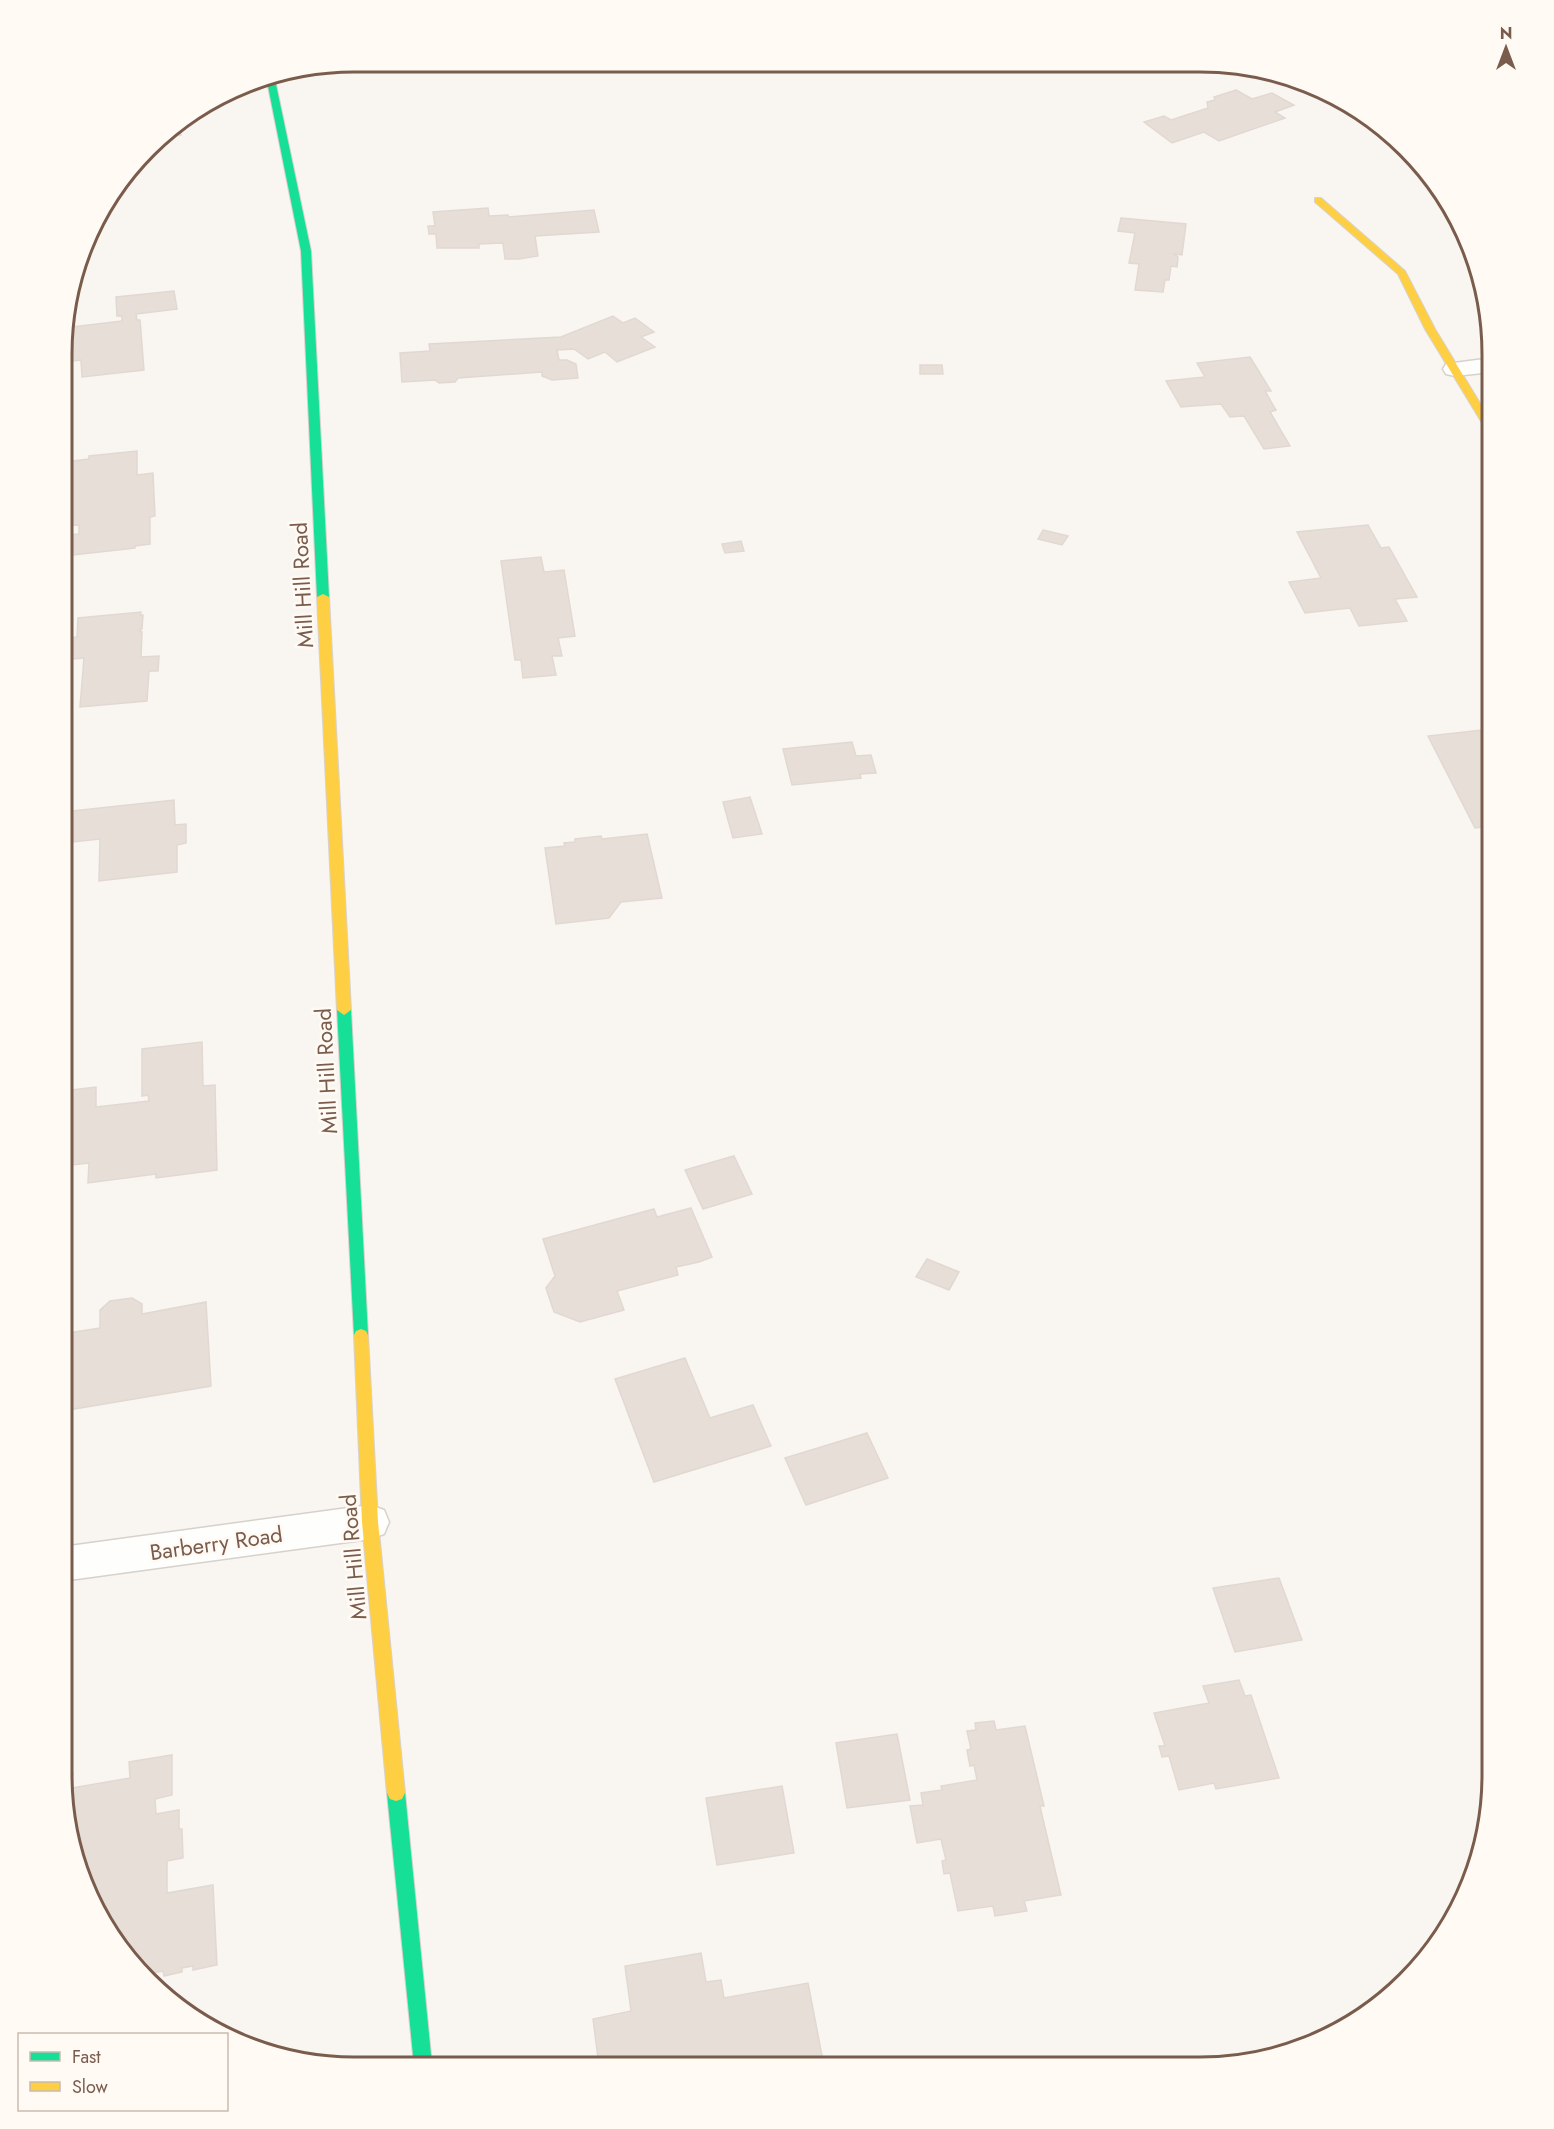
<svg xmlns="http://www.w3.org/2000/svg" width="1554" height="2129" viewBox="0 0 1554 2129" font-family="Jost,sans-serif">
  <rect width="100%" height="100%" fill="#f9f5f0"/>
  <!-- building -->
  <g fill="#e6ded7" stroke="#e2d8d2" stroke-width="1.5">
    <polygon points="1236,90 1252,99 1272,93 1294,105 1275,112 1285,118 1219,141 1204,132 1172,143 1144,122 1164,116 1171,120 1208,108 1207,102 1215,100 1214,97"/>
    <polygon points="179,124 181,135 159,138 160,148 149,149 161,134"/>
    <polygon points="488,208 489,216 508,215 508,217 594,210 599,232 535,236 538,256 519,259 505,259 503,243 479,244 479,248 437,248 436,234 429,234 428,226 435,226 433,212"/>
    <polygon points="1121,218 1186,224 1182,255 1174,254 1178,257 1177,267 1171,266 1169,280 1165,280 1163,292 1135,290 1139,264 1129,263 1135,233 1118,231"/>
    <polygon points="174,291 177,309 136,314 137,320 140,320 144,370 82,377 81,360 64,362 64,328 122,321 122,316 117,316 116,297"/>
    <polygon points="613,316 623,323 635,318 654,332 641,337 655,347 617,362 605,352 588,359 574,349 557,350 559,360 567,360 576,364 578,378 552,380 542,376 542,372 458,378 455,382 439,383 435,380 402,382 400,353 430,351 429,344 561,337"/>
    <polygon points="1250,357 1271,391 1265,391 1276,410 1270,412 1290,446 1264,449 1244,416 1230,417 1221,404 1181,407 1166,381 1205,377 1197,363"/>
    <polygon points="920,365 942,365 943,374 920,374"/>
    <polygon points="137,451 137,475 153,473 155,516 150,517 150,544 135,546 135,548 64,556 64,535 79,534 79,525 64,526 64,462 89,459 89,456"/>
    <polygon points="1368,525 1381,548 1389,547 1417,597 1395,599 1407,621 1359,626 1350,608 1305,613 1289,582 1321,578 1297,532"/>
    <polygon points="1043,530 1068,536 1062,545 1038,539"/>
    <polygon points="741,541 744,551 725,553 722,544"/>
    <polygon points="541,557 544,572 564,570 575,636 558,638 562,656 552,656 556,675 523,678 521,660 515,660 501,561"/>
    <polygon points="141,612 140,615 143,615 142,629 139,630 142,632 141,657 159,656 158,671 149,671 147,701 80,707 84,658 63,660 63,639 77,637 78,618"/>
    <polygon points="1490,729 1492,734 1492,826 1475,828 1428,736"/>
    <polygon points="852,742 856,756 871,755 876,773 860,774 861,778 792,785 783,749"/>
    <polygon points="750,797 762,834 733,838 723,802"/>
    <polygon points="174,800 175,825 186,824 186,843 177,845 177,872 99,881 100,839 63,843 63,812"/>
    <polygon points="647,834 662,898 621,902 609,918 556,924 545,848 565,846 564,843 575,842 575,839 601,836 602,839"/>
    <polygon points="202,1042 203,1086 215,1085 217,1170 156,1178 156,1174 88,1183 89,1163 63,1166 63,1091 96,1087 96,1107 149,1101 148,1095 142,1096 142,1049"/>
    <polygon points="734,1156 752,1194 703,1209 685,1170"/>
    <polygon points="691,1208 712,1257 699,1262 676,1267 678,1275 617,1291 624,1310 580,1322 554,1312 546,1288 555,1276 543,1239 654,1209 657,1217"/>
    <polygon points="927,1259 959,1272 949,1290 916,1277"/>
    <polygon points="132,1298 142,1304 142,1314 206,1302 211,1386 62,1411 62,1334 100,1328 100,1310 110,1301"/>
    <polygon points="685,1358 710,1418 753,1405 771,1446 654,1482 615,1379"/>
    <polygon points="867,1433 888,1478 806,1505 785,1458"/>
    <polygon points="1279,1578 1302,1640 1235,1652 1213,1588"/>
    <polygon points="1239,1680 1245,1696 1251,1695 1279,1778 1216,1789 1214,1783 1179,1790 1169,1756 1162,1757 1159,1746 1165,1746 1154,1713 1209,1703 1203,1686"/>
    <polygon points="994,1721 996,1730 1025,1726 1044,1806 1040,1806 1042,1815 1061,1895 1024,1901 1027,1911 995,1916 993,1906 958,1911 950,1873 944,1874 942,1861 946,1860 941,1839 917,1843 910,1806 923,1805 921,1793 942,1790 941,1786 977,1780 974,1765 970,1766 967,1750 971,1749 967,1731 976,1730 975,1723"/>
    <polygon points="897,1734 910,1800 847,1808 836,1743"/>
    <polygon points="172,1755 172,1795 155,1799 156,1814 179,1810 179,1829 182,1829 183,1858 167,1861 167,1893 213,1885 217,1965 193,1970 193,1966 182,1968 182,1972 164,1976 163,1971 142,1975 134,1968 92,1905 71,1850 62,1775 73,1773 72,1788 130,1778 129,1762"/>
    <polygon points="782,1786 794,1853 717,1865 706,1798"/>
    <polygon points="701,1953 706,1982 721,1980 724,1998 808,1983 824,2066 599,2066 593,2019 631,2011 625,1966"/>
  </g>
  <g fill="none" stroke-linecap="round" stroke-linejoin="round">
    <!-- street casing -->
    <g stroke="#d7d1cb" stroke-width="3">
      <g id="street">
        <polygon points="1492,358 1492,372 1455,376 1446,374 1443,369 1446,364"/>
        <polygon points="370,1505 384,1510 389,1522 384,1534 370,1539 62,1581 62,1547"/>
      </g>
    </g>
    <!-- fast casing -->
    <g stroke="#d9d2cb" stroke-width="2">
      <g id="fast">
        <polygon points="274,75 311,251 329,597 323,600 317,597 301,251 266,76"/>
        <polygon points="344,1005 351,1010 368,1335 366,1339 361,1341 356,1339 354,1335 337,1010"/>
        <polygon points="396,1785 402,1787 405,1793 432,2065 414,2065 387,1793 390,1787"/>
      </g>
    </g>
    <!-- slow casing -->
    <g stroke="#d9d2cb" stroke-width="2">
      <g id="slow">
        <polygon points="1315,198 1321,198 1405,271 1435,329 1492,423 1492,434 1487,431 1425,329 1398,274 1315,202"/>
        <polygon points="323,594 329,597 351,1010 344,1015 337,1010 317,597"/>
        <polygon points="361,1329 366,1331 368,1335 378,1522 405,1793 402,1799 396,1801 390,1799 387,1793 362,1522 354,1335 356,1331"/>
      </g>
    </g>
    <!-- street -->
    <use href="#street" fill="#fefefd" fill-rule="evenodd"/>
    <!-- fast -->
    <use href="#fast" fill="#16e098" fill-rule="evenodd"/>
    <!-- slow -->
    <use href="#slow" fill="#ffcf43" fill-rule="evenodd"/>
  </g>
  <g text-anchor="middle" stroke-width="5" stroke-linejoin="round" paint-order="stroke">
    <!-- street labels -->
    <g font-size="22" fill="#7a5c4d" stroke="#fffaf3">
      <text transform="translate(302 585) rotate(-93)" y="8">Mill Hill Road</text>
      <text transform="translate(326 1071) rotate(-93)" y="8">Mill Hill Road</text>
      <text transform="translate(216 1543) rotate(-8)" y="8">Barberry Road</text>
      <text transform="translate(353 1557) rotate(-95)" y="8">Mill Hill Road</text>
    </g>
  </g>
  <!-- crop -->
  <path d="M0 0H1554V2129H0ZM354 72H1200A282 282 0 0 1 1482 354V1775A282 282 0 0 1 1200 2057H354A282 282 0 0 1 72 1775V354A282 282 0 0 1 354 72Z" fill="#fffaf3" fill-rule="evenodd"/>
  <path fill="none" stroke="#7a5c4d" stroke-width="3" d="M354 72H1200A282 282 0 0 1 1482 354V1775A282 282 0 0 1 1200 2057H354A282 282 0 0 1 72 1775V354A282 282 0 0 1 354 72Z"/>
  <!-- legend -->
  <rect x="18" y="2033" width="210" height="78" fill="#fffaf3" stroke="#cabbb1" stroke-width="1.5"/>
  <rect x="30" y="2052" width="30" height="9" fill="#16e098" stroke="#cabbb1" stroke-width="1.5"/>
  <text x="72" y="2063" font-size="18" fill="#7a5c4d">Fast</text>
  <rect x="30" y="2082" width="30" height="9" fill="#ffcf43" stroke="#cabbb1" stroke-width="1.5"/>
  <text x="72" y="2093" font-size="18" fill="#7a5c4d">Slow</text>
  <!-- north arrow -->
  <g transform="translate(1506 48)" stroke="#fffaf3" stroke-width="4.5" paint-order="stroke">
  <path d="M0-4.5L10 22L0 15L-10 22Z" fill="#7a5c4d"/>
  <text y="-9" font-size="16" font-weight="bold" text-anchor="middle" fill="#7a5c4d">N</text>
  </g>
</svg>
